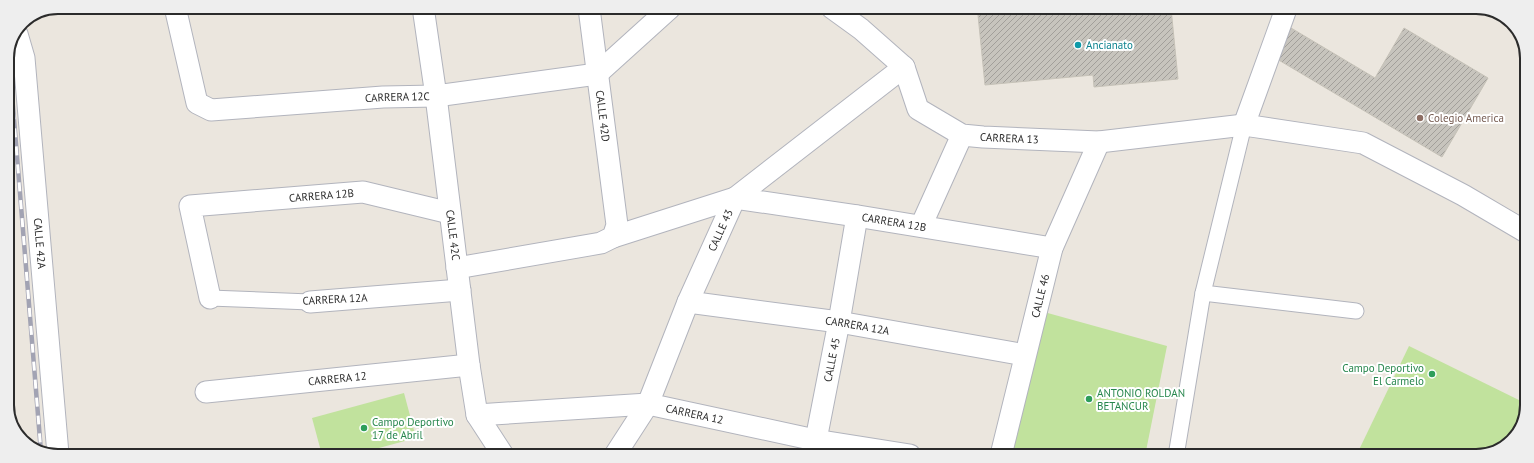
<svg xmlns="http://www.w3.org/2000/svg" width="1534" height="463" viewBox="0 0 1534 463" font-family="'PT Sans',sans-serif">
  <defs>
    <pattern id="building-hatch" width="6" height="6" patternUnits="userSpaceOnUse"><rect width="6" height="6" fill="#c7c4bd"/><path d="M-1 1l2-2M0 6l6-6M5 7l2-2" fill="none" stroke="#a29f9a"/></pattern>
  </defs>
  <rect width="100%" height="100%" fill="#ebe6de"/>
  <!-- pitch -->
  <g fill="#c1e29d">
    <polygon points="1044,312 1167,346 1145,456 1026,455 1007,453"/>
    <polygon points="1409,346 1525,403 1525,419 1507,445 1477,456 1356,456"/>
    <polygon points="404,393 416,438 353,455 322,455 312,418"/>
  </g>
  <!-- building -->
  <g fill="url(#building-hatch)" stroke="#c6c2b8">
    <polygon points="1045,8 1171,8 1178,79 1094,87 1093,75 985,85 978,15 1045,9"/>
    <polygon points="1286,25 1375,78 1404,28 1488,78 1442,157 1277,59 1286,44 1278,39"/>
  </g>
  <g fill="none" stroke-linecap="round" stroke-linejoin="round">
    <!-- pedestrian casing -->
    <g stroke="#b2b4bd" stroke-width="17">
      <g id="pedestrian">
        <polyline points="1203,293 1356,311"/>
        <polyline points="210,298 310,302"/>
        <polyline points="1176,456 1203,293 1244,125"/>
      </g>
    </g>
    <!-- minor casing -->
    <g stroke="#b2b4bd" stroke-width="23">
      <g id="minor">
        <path id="s1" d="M 175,7 L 197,103 L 211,110 L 383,97 L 436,96 L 597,74 L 670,8"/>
        <path id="s2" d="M 423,7 L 436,96 L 469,365 L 477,415 L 503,455"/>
        <path id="s3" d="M 832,8 L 861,29 L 904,67 L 918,109 L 962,135 L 983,137 L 1099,142 L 1244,125 L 1363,143 L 1463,195 L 1526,232"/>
        <path id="s4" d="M 17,34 L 24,58 L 58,454"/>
        <polyline points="1244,125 1286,9"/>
        <polyline points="921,226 962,135"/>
        <path id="s5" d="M 613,237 L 735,198 L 857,216 L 1052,248"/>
        <polyline points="457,268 601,243 613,237 617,225 589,8"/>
        <path id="s6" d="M 210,298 L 190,206 L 363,192 L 450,213"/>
        <polyline points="310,302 460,290"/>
        <path id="s7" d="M 688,302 L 839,322 L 1025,355"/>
        <path id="s8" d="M 206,392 L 469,365"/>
        <path id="s9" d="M 477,415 L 648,404 L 815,440 L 910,455"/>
        <path id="s10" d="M 615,455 L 648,404 L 688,302 L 735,198 L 904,67"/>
        <path id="s11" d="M 813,455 L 839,322 L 857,216"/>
        <path id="s12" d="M 1001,455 L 1052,248 L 1099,142"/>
      </g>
    </g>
    <!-- pedestrian -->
    <use href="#pedestrian" stroke="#fff" stroke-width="15"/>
    <!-- minor -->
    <use href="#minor" stroke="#fff" stroke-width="21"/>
    <!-- rail casing -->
    <g stroke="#a2a3b3" stroke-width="4.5">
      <polyline id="rail" points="7,57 10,70 41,452"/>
    </g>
    <!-- rail -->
    <use href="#rail" stroke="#fff" stroke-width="3" stroke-dasharray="9" stroke-linecap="butt"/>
  </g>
  <!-- markers -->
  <circle fill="#0f9aa8" stroke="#fff" stroke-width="1.5" cx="1078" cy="45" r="4"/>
  <circle fill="#8d6e63" stroke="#fff" stroke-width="1.5" cx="1420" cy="118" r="4"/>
  <g fill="#2e9e5b" stroke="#fff" stroke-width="1.5">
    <circle cx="1432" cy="374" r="4"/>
    <circle cx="1089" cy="399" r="4"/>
    <circle cx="364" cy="428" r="4"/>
  </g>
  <g text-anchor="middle" stroke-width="4" stroke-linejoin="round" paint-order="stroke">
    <!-- culture labels -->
    <g font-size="11" fill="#0d838f" stroke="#fff" text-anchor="start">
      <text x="1086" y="49">Ancianato</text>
    </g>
    <!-- street labels -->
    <g font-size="11" fill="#2b2b2b" stroke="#fff">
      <text dy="4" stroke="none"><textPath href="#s1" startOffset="301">CARRERA 12C</textPath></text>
      <text transform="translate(603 116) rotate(83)" y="4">CALLE 42D</text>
      <text dy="4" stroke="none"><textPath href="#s3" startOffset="236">CARRERA 13</textPath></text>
      <text dy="4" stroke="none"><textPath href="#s6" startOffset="226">CARRERA 12B</textPath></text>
      <text dy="4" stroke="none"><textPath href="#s5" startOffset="289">CARRERA 12B</textPath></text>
      <text dy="4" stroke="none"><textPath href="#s10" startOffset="249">CALLE 43</textPath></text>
      <text dy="4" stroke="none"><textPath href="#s2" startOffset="230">CALLE 42C</textPath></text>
      <text dy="4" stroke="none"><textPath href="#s4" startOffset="211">CALLE 42A</textPath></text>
      <text dy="4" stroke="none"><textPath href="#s12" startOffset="164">CALLE 46</textPath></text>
      <text transform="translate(335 299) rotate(-3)" y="4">CARRERA 12A</text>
      <text dy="4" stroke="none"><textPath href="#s7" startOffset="171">CARRERA 12A</textPath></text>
      <text dy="4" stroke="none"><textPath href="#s11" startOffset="97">CALLE 45</textPath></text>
      <text dy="4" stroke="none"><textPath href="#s8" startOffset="132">CARRERA 12</textPath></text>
      <text dy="4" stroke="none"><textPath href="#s9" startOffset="219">CARRERA 12</textPath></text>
    </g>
    <!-- education labels -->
    <g font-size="11" fill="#785e54" stroke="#fff" text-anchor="start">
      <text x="1428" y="122">Colegio America</text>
    </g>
    <!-- leisure labels -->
    <g font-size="11" fill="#27864d" stroke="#fff" text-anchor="start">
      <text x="1424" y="372" text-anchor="end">Campo Deportivo<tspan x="1424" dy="13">El Carmelo</tspan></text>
      <text x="1097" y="397">ANTONIO ROLDAN<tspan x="1097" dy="13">BETANCUR</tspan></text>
      <text x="372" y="426">Campo Deportivo<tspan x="372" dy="13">17 de Abril</tspan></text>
    </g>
  </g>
  <!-- crop -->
  <path d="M0 0H1534V463H0ZM58 14H1476A44 44 0 0 1 1520 58V405A44 44 0 0 1 1476 449H58A44 44 0 0 1 14 405V58A44 44 0 0 1 58 14Z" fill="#eee" fill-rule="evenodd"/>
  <path fill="none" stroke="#2b2b2b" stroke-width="2" d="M58 14H1476A44 44 0 0 1 1520 58V405A44 44 0 0 1 1476 449H58A44 44 0 0 1 14 405V58A44 44 0 0 1 58 14Z"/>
</svg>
